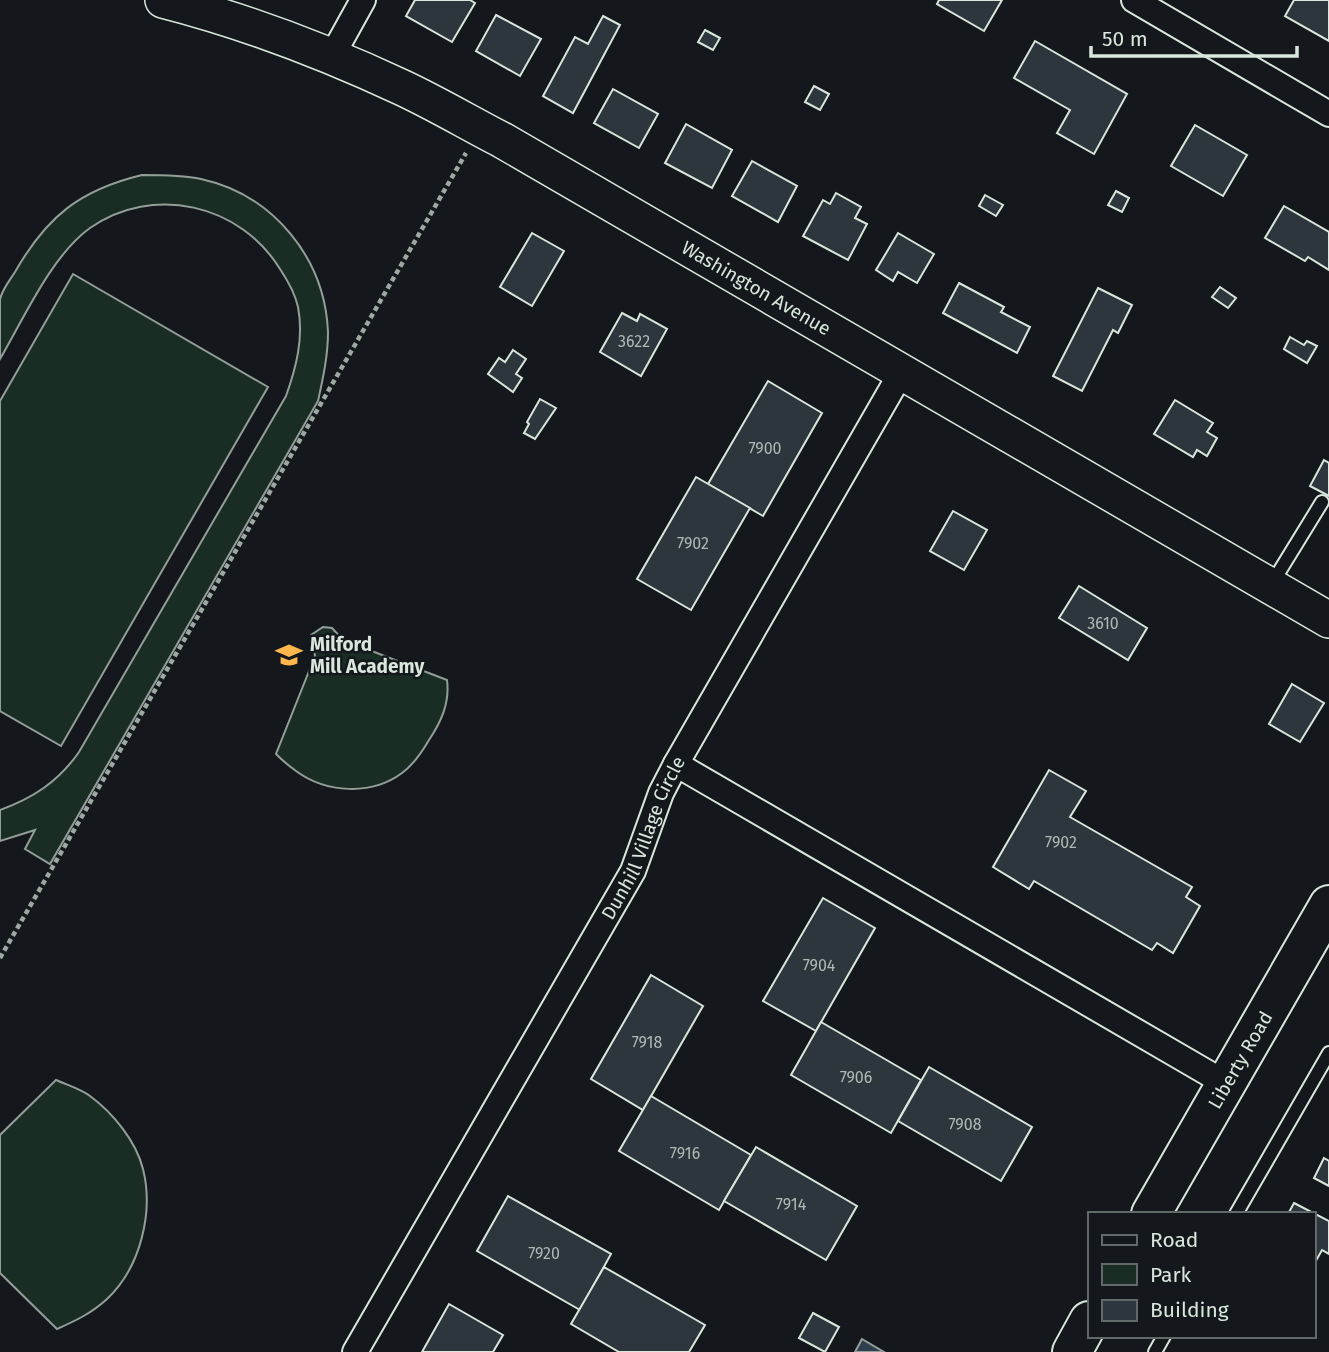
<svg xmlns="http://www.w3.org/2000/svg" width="1329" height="1352" viewBox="0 0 1329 1352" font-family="'Fira Sans',sans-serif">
  <rect width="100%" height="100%" fill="#14181c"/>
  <!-- green -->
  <g fill="#1a2d24" stroke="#939e99" stroke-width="2">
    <path d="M 142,175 C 162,175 182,175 201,179 C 274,195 325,259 328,332 C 328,356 323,378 318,401 L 50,864 L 25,849 L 35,830 L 0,841 L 0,810 C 33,798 58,782 79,752 L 286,396 C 296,368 304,338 298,307 C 295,293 288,281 280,269 C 240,204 153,184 90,228 C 52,255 24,318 0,359 C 0,340 0,319 0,300 C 1,291 10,280 15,272 C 47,216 80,190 142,175 Z"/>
    <polygon points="73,274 268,387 61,746 0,711 0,401"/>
    <path d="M 323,627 L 332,628 L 343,640 L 447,680 C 450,703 441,722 429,740 C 422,752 413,765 402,773 C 371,796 326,793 296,771 C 289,766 282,760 276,754 L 315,656 L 311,635 Z"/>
    <path d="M 56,1080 C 67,1085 81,1089 90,1096 C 113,1113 136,1141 143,1169 C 154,1213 140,1268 107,1299 C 92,1313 75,1321 57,1329 L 0,1273 L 0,1135 Z"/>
  </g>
  <!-- water -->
  <polygon fill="#2f3f4d" stroke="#939e99" stroke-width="2" points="862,1339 884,1352 855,1352"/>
  <!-- building -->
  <g fill="#2c363c" stroke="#d8e6dc" stroke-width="2">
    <polygon points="415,0 470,0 475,3 452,42 406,16"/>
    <polygon points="939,0 1002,0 984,31 937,4"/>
    <polygon points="1294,0 1329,0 1329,41 1285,16"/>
    <polygon points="496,15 541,39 520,76 476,51"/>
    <polygon points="603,16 620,25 573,113 543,96 575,37 588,44"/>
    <polygon points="705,30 720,38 713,50 698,42"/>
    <polygon points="1035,41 1127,94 1094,154 1057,133 1070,110 1014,78"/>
    <polygon points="814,86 829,94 820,110 805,102"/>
    <polygon points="613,89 658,114 639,148 594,123"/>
    <polygon points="686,124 732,150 712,188 665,163"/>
    <polygon points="1195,125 1247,155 1223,196 1171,166"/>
    <polygon points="752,161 797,186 778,222 732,196"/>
    <polygon points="1116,191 1129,198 1122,212 1108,205"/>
    <polygon points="836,193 861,207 855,218 867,224 848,260 803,236 823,200 830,204"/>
    <polygon points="985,195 1003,205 996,216 979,206"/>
    <polygon points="1284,206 1329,232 1329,270 1308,257 1305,261 1265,238"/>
    <polygon points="532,233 564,251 532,306 500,287"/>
    <polygon points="898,233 934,254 917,283 898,272 893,281 876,270"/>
    <polygon points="959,283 1004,307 1001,312 1030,327 1017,353 943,313"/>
    <polygon points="1220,287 1236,298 1228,308 1212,297"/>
    <polygon points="1098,288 1132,305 1118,333 1113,330 1082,391 1053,376"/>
    <polygon points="622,313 637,321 640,314 667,329 641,376 600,352"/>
    <polygon points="1290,337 1304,345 1307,341 1317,346 1307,363 1284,349"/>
    <polygon points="513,350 526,359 516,374 522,378 513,392 488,374 499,358 505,362"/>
    <polygon points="768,381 822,413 763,516 708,484"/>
    <polygon points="540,399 556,408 535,439 524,433 529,424 527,422"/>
    <polygon points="1175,400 1213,423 1207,432 1217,438 1207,456 1197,450 1193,457 1154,434"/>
    <polygon points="1324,460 1329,463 1329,496 1310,486"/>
    <polygon points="696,477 750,508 691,610 637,579"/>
    <polygon points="953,511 987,530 964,570 930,551"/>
    <polygon points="1079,586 1147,628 1128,660 1059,618"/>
    <polygon points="1292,684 1324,703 1300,742 1269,724"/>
    <polygon points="1049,770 1086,791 1070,817 1192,887 1186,897 1200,906 1173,953 1157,943 1152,950 1034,881 1029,889 993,867"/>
    <polygon points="823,898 875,928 816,1031 763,1001"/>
    <polygon points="651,975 703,1006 643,1110 591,1079"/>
    <polygon points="821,1022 921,1080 891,1133 791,1075"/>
    <polygon points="929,1067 1032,1127 1001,1181 898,1121"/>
    <polygon points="651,1096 751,1155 719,1210 619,1151"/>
    <polygon points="756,1147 857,1206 826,1260 724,1201"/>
    <polygon points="1324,1158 1329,1161 1329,1186 1314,1178"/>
    <polygon points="508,1196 611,1254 580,1310 477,1251"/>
    <polygon points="1294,1203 1329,1221 1329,1254 1322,1250 1313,1266 1313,1214 1288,1214"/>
    <polygon points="604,1267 705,1325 689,1352 619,1352 571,1324"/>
    <polygon points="449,1304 503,1335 493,1352 422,1352"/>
    <polygon points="813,1313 839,1327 825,1352 799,1338"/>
  </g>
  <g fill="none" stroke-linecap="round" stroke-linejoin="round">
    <!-- service casing -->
    <g stroke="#d8e6dc" stroke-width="16">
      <g id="service">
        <polyline points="1271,585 1322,502"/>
        <polyline points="1236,1214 1329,1053"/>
        <polyline points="1155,1352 1164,1336"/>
      </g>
    </g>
    <!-- minor casing -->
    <g stroke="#d8e6dc" stroke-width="28">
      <g id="minor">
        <polyline points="1134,0 1329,114"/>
        <polyline points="332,56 363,0"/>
        <polyline points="676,764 1225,1083"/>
        <path id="s1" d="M 355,1352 L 633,871 L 661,793 L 676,764 L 901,373"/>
      </g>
    </g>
    <!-- secondary casing -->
    <g stroke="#d8e6dc" stroke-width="38">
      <g id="secondary">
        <path id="s2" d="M 163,0 C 245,21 326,52 403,88 C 437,104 469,123 502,140 L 1329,620"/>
      </g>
    </g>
    <!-- primary casing -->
    <g stroke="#d8e6dc" stroke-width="42">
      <g id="primary">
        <path id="s3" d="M 1151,1214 L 1329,905"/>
        <polyline points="1072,1352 1089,1321"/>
      </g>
    </g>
    <!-- path -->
    <polyline stroke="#9da8a2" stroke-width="4.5" stroke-dasharray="5 3.5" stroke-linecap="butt" points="0,958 466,153"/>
    <!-- service -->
    <use href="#service" stroke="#14181c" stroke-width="12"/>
    <!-- minor -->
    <use href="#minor" stroke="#14181c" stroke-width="24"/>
    <!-- secondary -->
    <use href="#secondary" stroke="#14181c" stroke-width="35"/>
    <!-- primary -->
    <use href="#primary" stroke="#14181c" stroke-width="38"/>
  </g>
  <!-- icons -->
  <defs>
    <g id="school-bare" transform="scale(2.1)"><path d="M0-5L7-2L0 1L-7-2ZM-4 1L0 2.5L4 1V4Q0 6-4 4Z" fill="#ffb74d" stroke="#14181c" stroke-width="2.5" paint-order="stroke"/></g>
  </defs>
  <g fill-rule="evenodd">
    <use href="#school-bare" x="289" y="655"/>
  </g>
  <g text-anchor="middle" stroke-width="5" stroke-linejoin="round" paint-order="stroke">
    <!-- number labels -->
    <g font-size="16" fill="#adbab4">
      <text x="634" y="347">3622</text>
      <text x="765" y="454">7900</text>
      <text x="693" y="549">7902</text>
      <text x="1103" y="629">3610</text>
      <text x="1061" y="848">7902</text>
      <text x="819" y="971">7904</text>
      <text x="647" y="1048">7918</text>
      <text x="856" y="1083">7906</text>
      <text x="965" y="1130">7908</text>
      <text x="685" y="1159">7916</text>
      <text x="791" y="1210">7914</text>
      <text x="544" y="1259">7920</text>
    </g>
    <!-- street labels -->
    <g font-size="19" fill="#d8e6dc" stroke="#14181c">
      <text dy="7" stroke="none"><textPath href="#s2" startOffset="662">Washington Avenue</textPath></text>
      <text dy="7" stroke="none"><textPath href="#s1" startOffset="590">Dunhill Village Circle</textPath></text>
      <text dy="7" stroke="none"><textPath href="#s3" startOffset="178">Liberty Road</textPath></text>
    </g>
    <!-- poi labels -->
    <g font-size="19" font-weight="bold" fill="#d8e6dc" stroke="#14181c" text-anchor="start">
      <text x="310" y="651">Milford<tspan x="310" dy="22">Mill Academy</tspan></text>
    </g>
  </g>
  <!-- legend -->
  <rect x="1088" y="1212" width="228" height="126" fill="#14181c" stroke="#626a69" stroke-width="2"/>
  <rect x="1102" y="1235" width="35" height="10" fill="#14181c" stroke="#626a69" stroke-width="2"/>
  <text x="1150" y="1247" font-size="21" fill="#d8e6dc">Road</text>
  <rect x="1102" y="1264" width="35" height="21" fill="#1a2d24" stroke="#626a69" stroke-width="2"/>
  <text x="1150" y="1282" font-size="21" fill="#d8e6dc">Park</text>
  <rect x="1102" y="1300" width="35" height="21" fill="#2c363c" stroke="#626a69" stroke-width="2"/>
  <text x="1150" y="1317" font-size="21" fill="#d8e6dc">Building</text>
  <!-- scale -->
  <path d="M1091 46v10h206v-10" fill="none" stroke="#d8e6dc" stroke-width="3.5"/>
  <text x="1102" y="46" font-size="21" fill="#d8e6dc" stroke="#14181c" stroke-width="5" paint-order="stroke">50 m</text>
</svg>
